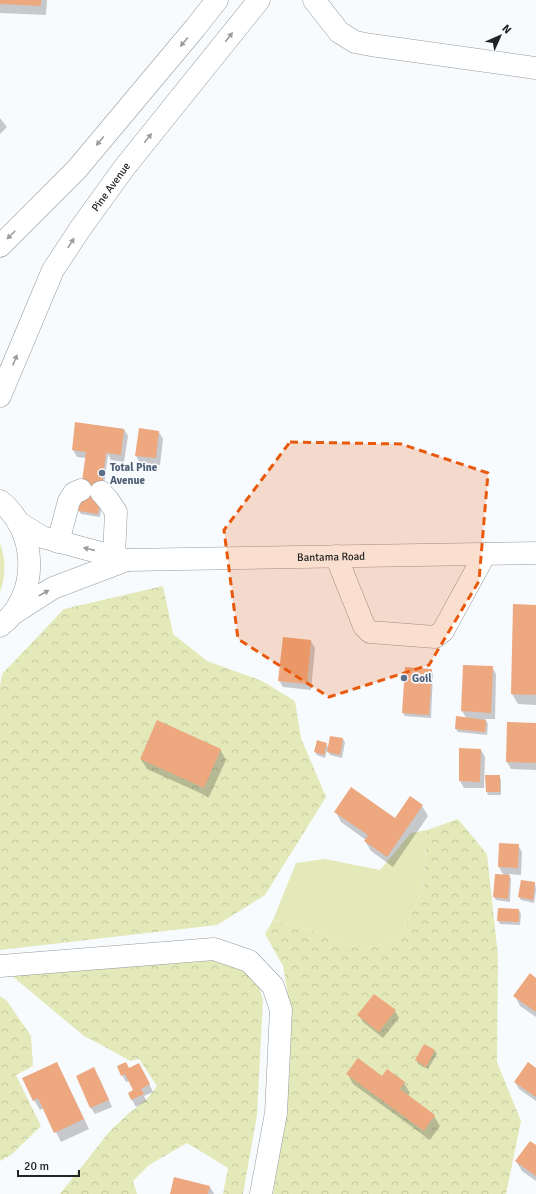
<svg xmlns="http://www.w3.org/2000/svg" width="536" height="1194" viewBox="0 0 536 1194" font-family="Signika,sans-serif">
  <defs>
    <pattern id="forest-crowns" width="20" height="18" patternUnits="userSpaceOnUse"><rect width="20" height="18" fill="#e4e9ba"/><path d="M2 6a3 3 0 1 1 6 0M12 15a3 3 0 1 1 6 0" fill="none" stroke="#c3c8a0"/></pattern>
  </defs>
  <rect width="100%" height="100%" fill="#f8fbfe"/>
  <!-- grass -->
  <g fill="#e4e9ba">
    <path d="M 0,543 C 6,560 6,575 0,592 Z"/>
    <polygon points="427,830 423,890 399,940 361,949 303,928 273,920 296,863 325,859 380,870 411,833"/>
  </g>
  <!-- forest -->
  <g fill="url(#forest-crowns)">
    <polygon points="163,586 173,634 207,661 262,681 295,701 301,738 326,797 265,895 217,925 0,950 0,686 2,674 64,609"/>
    <polygon points="458,819 487,854 498,956 497,1062 521,1121 506,1194 273,1194 283,1131 288,995 283,966 265,934 273,920 303,928 361,949 399,940 423,890 427,830"/>
    <polygon points="215,956 238,964 257,980 263,1000 257,1115 243,1194 223,1194 228,1168 187,1143 149,1165 133,1181 137,1194 60,1194 109,1132 129,1113 146,1100 157,1086 139,1059 130,1061 107,1048 84,1036 6,971"/>
    <polygon points="0,996 7,1001 31,1036 33,1066 16,1075 41,1126 11,1155 0,1161"/>
  </g>
  <!-- shadow -->
  <g fill="#0003">
    <polygon points="0,0 47,0 46,15 0,13"/>
    <polygon points="0,118 7,127 0,134"/>
    <polygon points="76,423 124,429 128,436 124,462 111,460 108,454 100,517 81,514 79,511 86,458 77,457 73,450"/>
    <polygon points="159,432 163,439 160,465 140,463 136,456"/>
    <polygon points="514,605 536,606 536,705 518,704 512,694"/>
    <polygon points="311,641 315,648 311,690 283,687 279,680"/>
    <polygon points="492,667 496,674 495,719 485,719 488,724 487,735 458,732 456,729 467,719 462,711"/>
    <polygon points="406,669 431,670 433,674 431,718 405,716 403,713"/>
    <polygon points="508,723 536,724 536,770 511,769 507,762"/>
    <polygon points="343,739 345,742 342,758 330,755 327,750 325,758 317,755 315,752 326,744 329,748"/>
    <polygon points="220,749 226,760 209,797 147,769 141,759"/>
    <polygon points="481,750 485,757 484,788 464,788 460,781"/>
    <polygon points="499,776 501,780 501,795 488,795 487,792"/>
    <polygon points="422,806 428,816 393,867 371,851 365,841 366,840 341,822 336,812 396,819"/>
    <polygon points="500,844 518,845 522,852 521,875 508,874 511,879 510,902 496,900 494,897 496,875 504,876 499,867"/>
    <polygon points="535,883 536,890 534,903 521,900 519,897"/>
    <polygon points="519,910 521,914 520,925 500,924 498,920"/>
    <polygon points="536,979 536,1017 520,1006 515,996"/>
    <polygon points="374,995 395,1011 399,1018 383,1038 363,1022 359,1015"/>
    <polygon points="424,1046 435,1051 437,1054 428,1069 418,1064 417,1060"/>
    <polygon points="129,1069 143,1071 153,1092 144,1096 147,1101 136,1107 129,1094 134,1091 129,1081 126,1082 122,1075"/>
    <polygon points="536,1069 536,1101 519,1089 515,1082"/>
    <polygon points="62,1073 89,1129 61,1142 44,1108 40,1110 34,1100"/>
    <polygon points="348,1074 383,1077 404,1083 410,1093 408,1096 434,1116 440,1126 430,1140 353,1084"/>
    <polygon points="98,1075 112,1107 95,1114 91,1108"/>
    <polygon points="536,1146 536,1181 522,1171 516,1161"/>
    <polygon points="175,1178 210,1187 214,1194 171,1194"/>
  </g>
  <!-- building -->
  <g fill="#eda880">
    <polygon points="0,0 41,0 41,6 0,4"/>
    <polygon points="75,422 124,429 121,455 106,453 98,514 78,511 86,452 72,450"/>
    <polygon points="139,428 159,431 156,458 135,456"/>
    <polygon points="513,604 536,605 536,695 511,694"/>
    <polygon points="283,637 311,640 307,684 278,681"/>
    <polygon points="463,665 493,666 491,713 461,711"/>
    <polygon points="405,667 432,669 429,715 402,713"/>
    <polygon points="456,716 486,720 485,732 455,729"/>
    <polygon points="157,720 221,749 204,788 140,759"/>
    <polygon points="507,722 536,723 536,763 506,762"/>
    <polygon points="330,736 343,738 340,755 327,752"/>
    <polygon points="317,740 327,743 324,755 314,752"/>
    <polygon points="459,748 481,749 480,782 459,781"/>
    <polygon points="485,775 500,775 500,792 486,792"/>
    <polygon points="351,787 395,818 410,796 423,805 387,857 364,841 368,835 334,812"/>
    <polygon points="499,843 519,844 518,868 498,867"/>
    <polygon points="495,874 510,875 508,899 493,897"/>
    <polygon points="521,880 535,882 533,900 518,897"/>
    <polygon points="498,908 519,909 519,922 497,921"/>
    <polygon points="530,973 536,978 536,1012 513,996"/>
    <polygon points="374,994 396,1010 379,1032 357,1015"/>
    <polygon points="424,1044 435,1050 426,1067 415,1060"/>
    <polygon points="358,1058 382,1076 387,1069 405,1082 400,1089 435,1115 424,1131 346,1074"/>
    <polygon points="57,1062 84,1119 54,1133 38,1098 33,1101 22,1078"/>
    <polygon points="126,1062 129,1068 139,1063 150,1084 141,1089 144,1094 131,1100 128,1093 133,1090 125,1074 121,1076 117,1066"/>
    <polygon points="528,1062 536,1068 536,1097 514,1082"/>
    <polygon points="94,1067 109,1100 90,1108 76,1076"/>
    <polygon points="530,1141 536,1145 536,1176 515,1161"/>
    <polygon points="174,1177 210,1186 208,1194 170,1194"/>
  </g>
  <g fill="none" stroke-linecap="round" stroke-linejoin="round">
    <!-- minor casing -->
    <g stroke="#979a9d" stroke-width="23">
      <g id="minor">
        <polyline points="314,0 339,32 355,42 371,45 536,68"/>
        <polyline points="101,492 108,500 116,512 114,555"/>
        <polyline points="58,542 69,501 74,493 81,490"/>
        <polyline points="336,556 364,626 370,632 435,637 443,631 485,554"/>
        <polyline points="0,966 214,949 249,961 273,986 281,1010 276,1113 261,1194"/>
      </g>
    </g>
    <!-- major casing -->
    <g stroke="#979a9d" stroke-width="23">
      <g id="major">
        <polyline points="0,246 77,169 195,28 217,0"/>
        <path id="s1" d="M 0,396 L 53,270 L 80,229 L 124,168 L 259,0"/>
        <path d="M 0,501 C 38,531 40,596 0,626"/>
        <path id="s2" d="M 19,523 L 42,537 L 127,560 L 536,553"/>
        <polyline points="14,613 53,588 127,560"/>
      </g>
    </g>
    <!-- minor -->
    <use href="#minor" stroke="#fff" stroke-width="22"/>
    <!-- major -->
    <use href="#major" stroke="#fff" stroke-width="22"/>
  </g>
  <!-- one-way arrows -->
  <defs><path id="oneway-solid" d="M-6-.8H1V-3.2L6.5 0L1 3.2V.8H-6Z"/></defs>
  <g fill="#9c9c9c">
    <use href="#oneway-solid" transform="translate(229 37) rotate(-52)"/>
    <use href="#oneway-solid" transform="translate(184 42) rotate(130)"/>
    <use href="#oneway-solid" transform="translate(148 138) rotate(-51)"/>
    <use href="#oneway-solid" transform="translate(100 141) rotate(130)"/>
    <use href="#oneway-solid" transform="translate(11 235) rotate(135)"/>
    <use href="#oneway-solid" transform="translate(71 243) rotate(-57)"/>
    <use href="#oneway-solid" transform="translate(15 360) rotate(-68)"/>
    <use href="#oneway-solid" transform="translate(89 549) rotate(-167)"/>
    <use href="#oneway-solid" transform="translate(44 593) rotate(-29)"/>
  </g>
  <!-- marked area -->
  <path fill="#e8590c" fill-opacity="0.2" stroke="#e8590c" stroke-width="3" stroke-dasharray="8 5" stroke-linejoin="round" d="M 290,442 L 401,444 L 488,473 L 479,581 L 429,665 L 329,697 L 238,639 L 224,530 Z"/>
  <!-- markers -->
  <g fill="#5c6f8a" stroke="#f8fbfe" stroke-width="1.5">
    <circle cx="102" cy="473" r="4"/>
    <circle cx="404" cy="678" r="4"/>
  </g>
  <g text-anchor="middle" stroke-width="3.5" stroke-linejoin="round" paint-order="stroke">
    <!-- street labels -->
    <g font-size="11" fill="#222324" stroke="#f8fbfe">
      <text dy="4" stroke="none"><textPath href="#s1" startOffset="238">Pine Avenue</textPath></text>
      <text dy="4" stroke="none"><textPath href="#s2" startOffset="319">Bantama Road</textPath></text>
    </g>
    <!-- service labels -->
    <g font-size="11" font-weight="bold" fill="#4e5e75" stroke="#f8fbfe" text-anchor="start">
      <text x="110" y="471">Total Pine<tspan x="110" dy="13">Avenue</tspan></text>
      <text x="412" y="682">Goil</text>
    </g>
  </g>
  <!-- north arrow -->
  <g transform="translate(500 36) rotate(45)" stroke="#f8fbfe" stroke-width="3" paint-order="stroke">
  <path d="M0-3L7 15L0 10L-7 15Z" fill="#222324"/>
  <text y="-6" font-size="11" font-weight="bold" text-anchor="middle" fill="#222324">N</text>
  </g>
  <!-- scale -->
  <path d="M18 1170v6h61v-6" fill="none" stroke="#222324" stroke-width="2"/>
  <text x="24" y="1170" font-size="12" fill="#222324" stroke="#f8fbfe" stroke-width="3" paint-order="stroke">20 m</text>
</svg>
